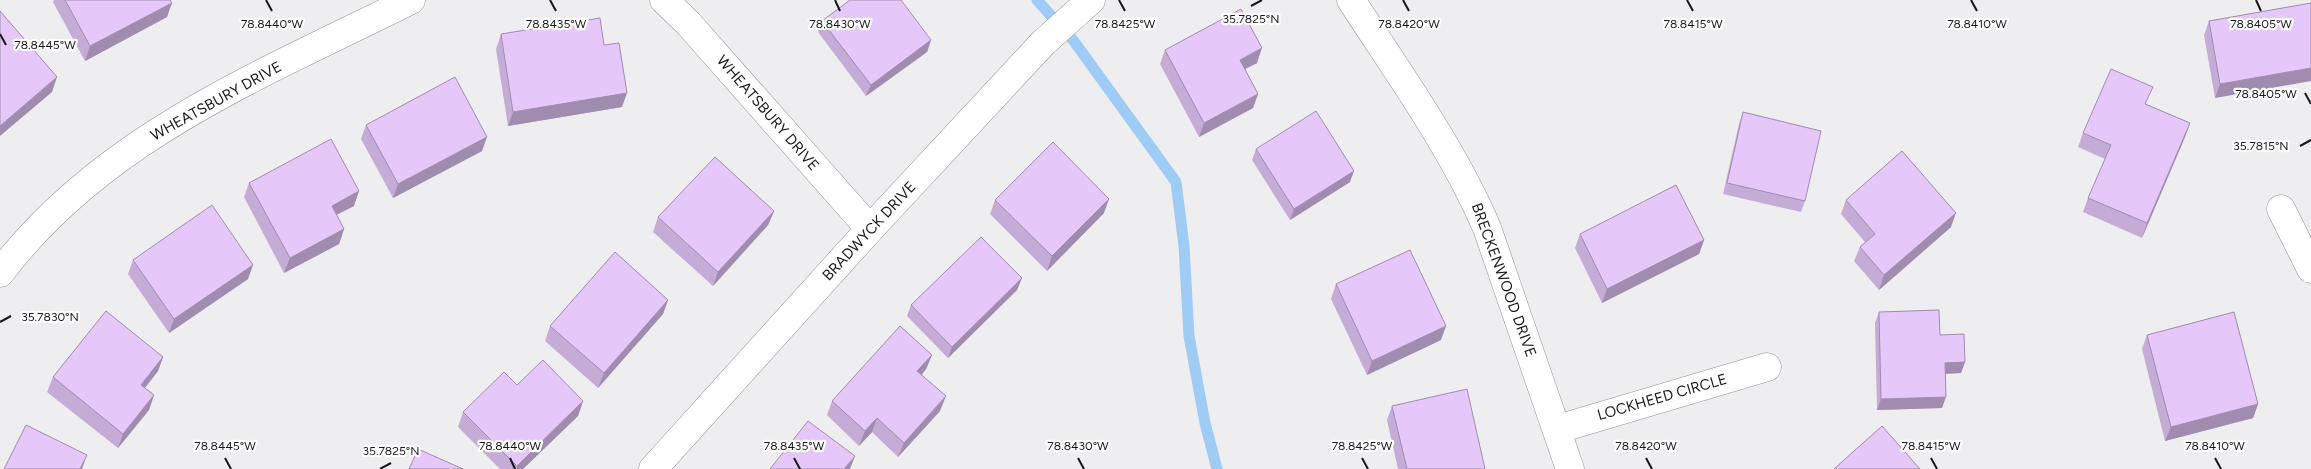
<svg xmlns="http://www.w3.org/2000/svg" width="2311" height="469" viewBox="0 0 2311 469" font-family="Figtree,sans-serif">
  <rect width="100%" height="100%" fill="#eeeef1"/>
  <g fill="none" stroke-linecap="round" stroke-linejoin="round">
    <!-- stream -->
    <polyline stroke="#9eccf4" stroke-width="11" points="1037,0 1073,40 1176,182 1184,246 1189,336 1205,423 1217,469"/>
    <!-- street casing -->
    <g stroke="#939396" stroke-width="29">
      <g id="street">
        <polyline points="664,0 688,23 870,229"/>
        <path d="M 1351,0 C 1399,74 1452,147 1487,228 L 1570,469"/>
        <polyline points="2281,209 2311,269"/>
        <path d="M 0,273 C 103,137 263,74 411,0"/>
        <polyline points="1558,429 1767,367"/>
        <polyline points="653,469 870,229 1043,43 1091,0"/>
      </g>
    </g>
    <!-- street -->
    <use href="#street" stroke="#fff" stroke-width="28"/>
  </g>
  <!-- wall -->
  <g fill="#c5acd6">
    <polygon points="54,0 170,0 167,17 85,61 53,2"/>
    <polygon points="2311,3 2215,98 2204,35 2209,21"/>
    <polygon points="822,21 931,40 927,52 866,96 818,32"/>
    <polygon points="501,34 604,45 622,107 508,126 496,49"/>
    <polygon points="1165,50 1257,63 1245,69 1258,94 1253,108 1199,137 1160,64"/>
    <polygon points="2146,104 2190,123 2185,137 2142,238 2083,212 2088,198 2105,159 2078,147 2083,133"/>
    <polygon points="1743,112 1805,201 1801,212 1723,194 1739,124"/>
    <polygon points="366,125 482,151 393,198 361,139"/>
    <polygon points="1256,149 1350,182 1290,220 1252,160"/>
    <polygon points="249,183 354,206 336,215 344,229 339,244 284,273 244,197"/>
    <polygon points="995,200 1104,213 1047,271 990,214"/>
    <polygon points="1846,200 1951,227 1879,290 1854,261 1860,247 1865,242 1841,214"/>
    <polygon points="774,211 768,225 713,286 653,232 658,217"/>
    <polygon points="1580,234 1704,240 1699,254 1602,303 1575,248"/>
    <polygon points="133,260 248,279 169,333 128,274"/>
    <polygon points="1022,278 1017,290 948,358 907,316 911,305"/>
    <polygon points="1336,284 1441,340 1367,375 1331,299"/>
    <polygon points="668,300 663,314 598,388 545,341 550,326"/>
    <polygon points="1879,312 1940,335 1965,362 1961,373 1945,374 1942,408 1877,410 1875,323"/>
    <polygon points="2147,335 2258,404 2253,418 2165,441 2142,349"/>
    <polygon points="932,355 926,369 922,375 940,411 898,457 872,432 859,446 827,415 832,401"/>
    <polygon points="163,357 158,371 145,388 154,395 149,410 118,448 47,392 53,377"/>
    <polygon points="517,385 583,401 578,416 523,469 500,469 458,427 463,412"/>
    <polygon points="1392,406 1485,469 1398,469 1387,420"/>
  </g>
  <!-- shaded-wall -->
  <g fill="#a08cae">
    <polygon points="172,3 167,17 85,61 90,46"/>
    <polygon points="931,40 927,52 866,96 871,85"/>
    <polygon points="1262,48 1257,63 1235,74 1240,60"/>
    <polygon points="2311,68 2311,81 2215,98 2220,84"/>
    <polygon points="57,77 52,92 0,136 0,126"/>
    <polygon points="627,93 622,107 508,126 513,112"/>
    <polygon points="1258,94 1253,108 1199,137 1204,123"/>
    <polygon points="2190,123 2185,137 2142,238 2147,223"/>
    <polygon points="487,137 482,151 393,198 398,184"/>
    <polygon points="1354,171 1350,182 1290,220 1294,209"/>
    <polygon points="359,191 354,206 326,220 332,206"/>
    <polygon points="1109,199 1104,213 1047,271 1052,256"/>
    <polygon points="774,211 768,225 713,286 718,272"/>
    <polygon points="1956,213 1951,227 1879,290 1884,275"/>
    <polygon points="344,229 339,244 284,273 290,258"/>
    <polygon points="1704,240 1699,254 1602,303 1607,289"/>
    <polygon points="253,265 248,279 169,333 174,319"/>
    <polygon points="1022,278 1017,290 948,358 952,347"/>
    <polygon points="668,300 663,314 598,388 604,373"/>
    <polygon points="1446,326 1441,340 1367,375 1372,361"/>
    <polygon points="932,355 926,369 912,385 917,371"/>
    <polygon points="163,357 158,371 136,399 141,385"/>
    <polygon points="1965,362 1961,373 1941,374 1945,363"/>
    <polygon points="154,395 149,410 118,448 123,434"/>
    <polygon points="946,396 940,411 898,457 904,443"/>
    <polygon points="1946,397 1942,408 1877,410 1881,399"/>
    <polygon points="583,401 578,416 523,469 516,469 517,466"/>
    <polygon points="2258,404 2253,418 2165,441 2171,427"/>
    <polygon points="877,418 872,432 859,446 865,431"/>
    <polygon points="87,455 82,469 80,469"/>
    <polygon points="855,456 850,469 844,469"/>
  </g>
  <!-- building -->
  <g fill="#e5c8f9" stroke="#a08cae">
    <polygon points="65,0 170,0 172,3 90,46"/>
    <polygon points="850,0 901,0 931,40 871,85 822,21"/>
    <polygon points="2311,3 2311,68 2220,84 2209,21"/>
    <polygon points="1241,9 1262,48 1240,60 1258,94 1204,123 1165,50"/>
    <polygon points="0,11 57,77 0,126"/>
    <polygon points="600,18 604,45 619,43 627,93 513,112 501,34"/>
    <polygon points="2111,69 2153,87 2145,104 2190,123 2147,223 2088,198 2111,145 2083,133"/>
    <polygon points="455,77 487,137 398,184 366,125"/>
    <polygon points="1316,111 1354,171 1294,209 1256,149"/>
    <polygon points="1743,112 1821,131 1805,201 1727,183"/>
    <polygon points="331,139 359,191 332,206 344,229 290,258 249,183"/>
    <polygon points="1053,142 1109,199 1052,256 995,200"/>
    <polygon points="1902,151 1956,213 1884,275 1860,247 1875,234 1846,200"/>
    <polygon points="715,157 774,211 718,272 658,217"/>
    <polygon points="1676,185 1704,240 1607,289 1580,234"/>
    <polygon points="212,205 253,265 174,319 133,260"/>
    <polygon points="981,237 1022,278 952,347 911,305"/>
    <polygon points="1410,250 1446,326 1372,361 1336,284"/>
    <polygon points="615,252 668,300 604,373 550,326"/>
    <polygon points="1939,310 1940,335 1964,334 1965,362 1945,363 1946,397 1881,399 1879,312"/>
    <polygon points="106,311 163,357 141,385 154,395 123,434 53,377"/>
    <polygon points="2234,312 2258,404 2171,427 2147,335"/>
    <polygon points="900,326 932,355 917,371 946,396 904,443 877,418 865,431 832,401"/>
    <polygon points="543,360 583,401 517,466 463,412 504,372 517,385"/>
    <polygon points="1467,389 1485,469 1407,469 1392,406"/>
    <polygon points="808,421 855,456 844,469 770,469"/>
    <polygon points="26,425 87,455 80,469 4,469"/>
    <polygon points="1882,426 1920,469 1834,469"/>
    <polygon points="418,449 463,469 409,469"/>
  </g>
  <!-- ticks -->
  <path fill="none" stroke="#181819" stroke-width="2" d="M 266,0 L 272,11M 550,0 L 556,11M 835,0 L 840,11M 1119,0 L 1125,11M 1403,0 L 1409,11M 1687,0 L 1693,11M 1971,0 L 1977,11M 2256,0 L 2261,11M 1251,6 L 1262,0M 0,34 L 6,45M 2305,93 L 2311,104M 2300,146 L 2311,140M 0,322 L 11,316M 225,458 L 231,469M 510,458 L 515,469M 794,458 L 800,469M 1078,458 L 1084,469M 1362,458 L 1368,469M 1646,458 L 1652,469M 1931,458 L 1937,469M 2215,458 L 2221,469M 380,469 L 391,463"/>
  <g text-anchor="middle" stroke-width="4.5" stroke-linejoin="round" paint-order="stroke">
    <!-- street labels -->
    <g font-size="15" fill="#181819" stroke="#fff">
      <text transform="translate(216 101) rotate(-29)" y="5">WHEATSBURY DRIVE</text>
      <text transform="translate(768 113) rotate(49)" y="5">WHEATSBURY DRIVE</text>
      <text transform="translate(869 231) rotate(-47)" y="5">BRADWYCK DRIVE</text>
      <text transform="translate(1504 280) rotate(70)" y="5">BRECKENWOOD DRIVE</text>
      <text transform="translate(1662 397) rotate(-16)" y="5">LOCKHEED CIRCLE</text>
    </g>
  </g>
  <g font-size="12" text-anchor="middle" fill="#181819" stroke="#fff" stroke-width="4.5" stroke-linejoin="round" paint-order="stroke">
    <text x="1251" y="23">35.7825°N</text>
    <text x="272" y="28">78.8440°W</text>
    <text x="556" y="28">78.8435°W</text>
    <text x="840" y="28">78.8430°W</text>
    <text x="1125" y="28">78.8425°W</text>
    <text x="1409" y="28">78.8420°W</text>
    <text x="1693" y="28">78.8415°W</text>
    <text x="2261" y="28">78.8405°W</text>
    <text x="1977" y="28">78.8410°W</text>
    <text x="45" y="49">78.8445°W</text>
    <text x="2266" y="98">78.8405°W</text>
    <text x="2261" y="150">35.7815°N</text>
    <text x="50" y="321">35.7830°N</text>
    <text x="225" y="450">78.8445°W</text>
    <text x="510" y="450">78.8440°W</text>
    <text x="794" y="450">78.8435°W</text>
    <text x="1078" y="450">78.8430°W</text>
    <text x="1362" y="450">78.8425°W</text>
    <text x="1646" y="450">78.8420°W</text>
    <text x="1931" y="450">78.8415°W</text>
    <text x="2215" y="450">78.8410°W</text>
    <text x="391" y="455">35.7825°N</text>
  </g>
</svg>
